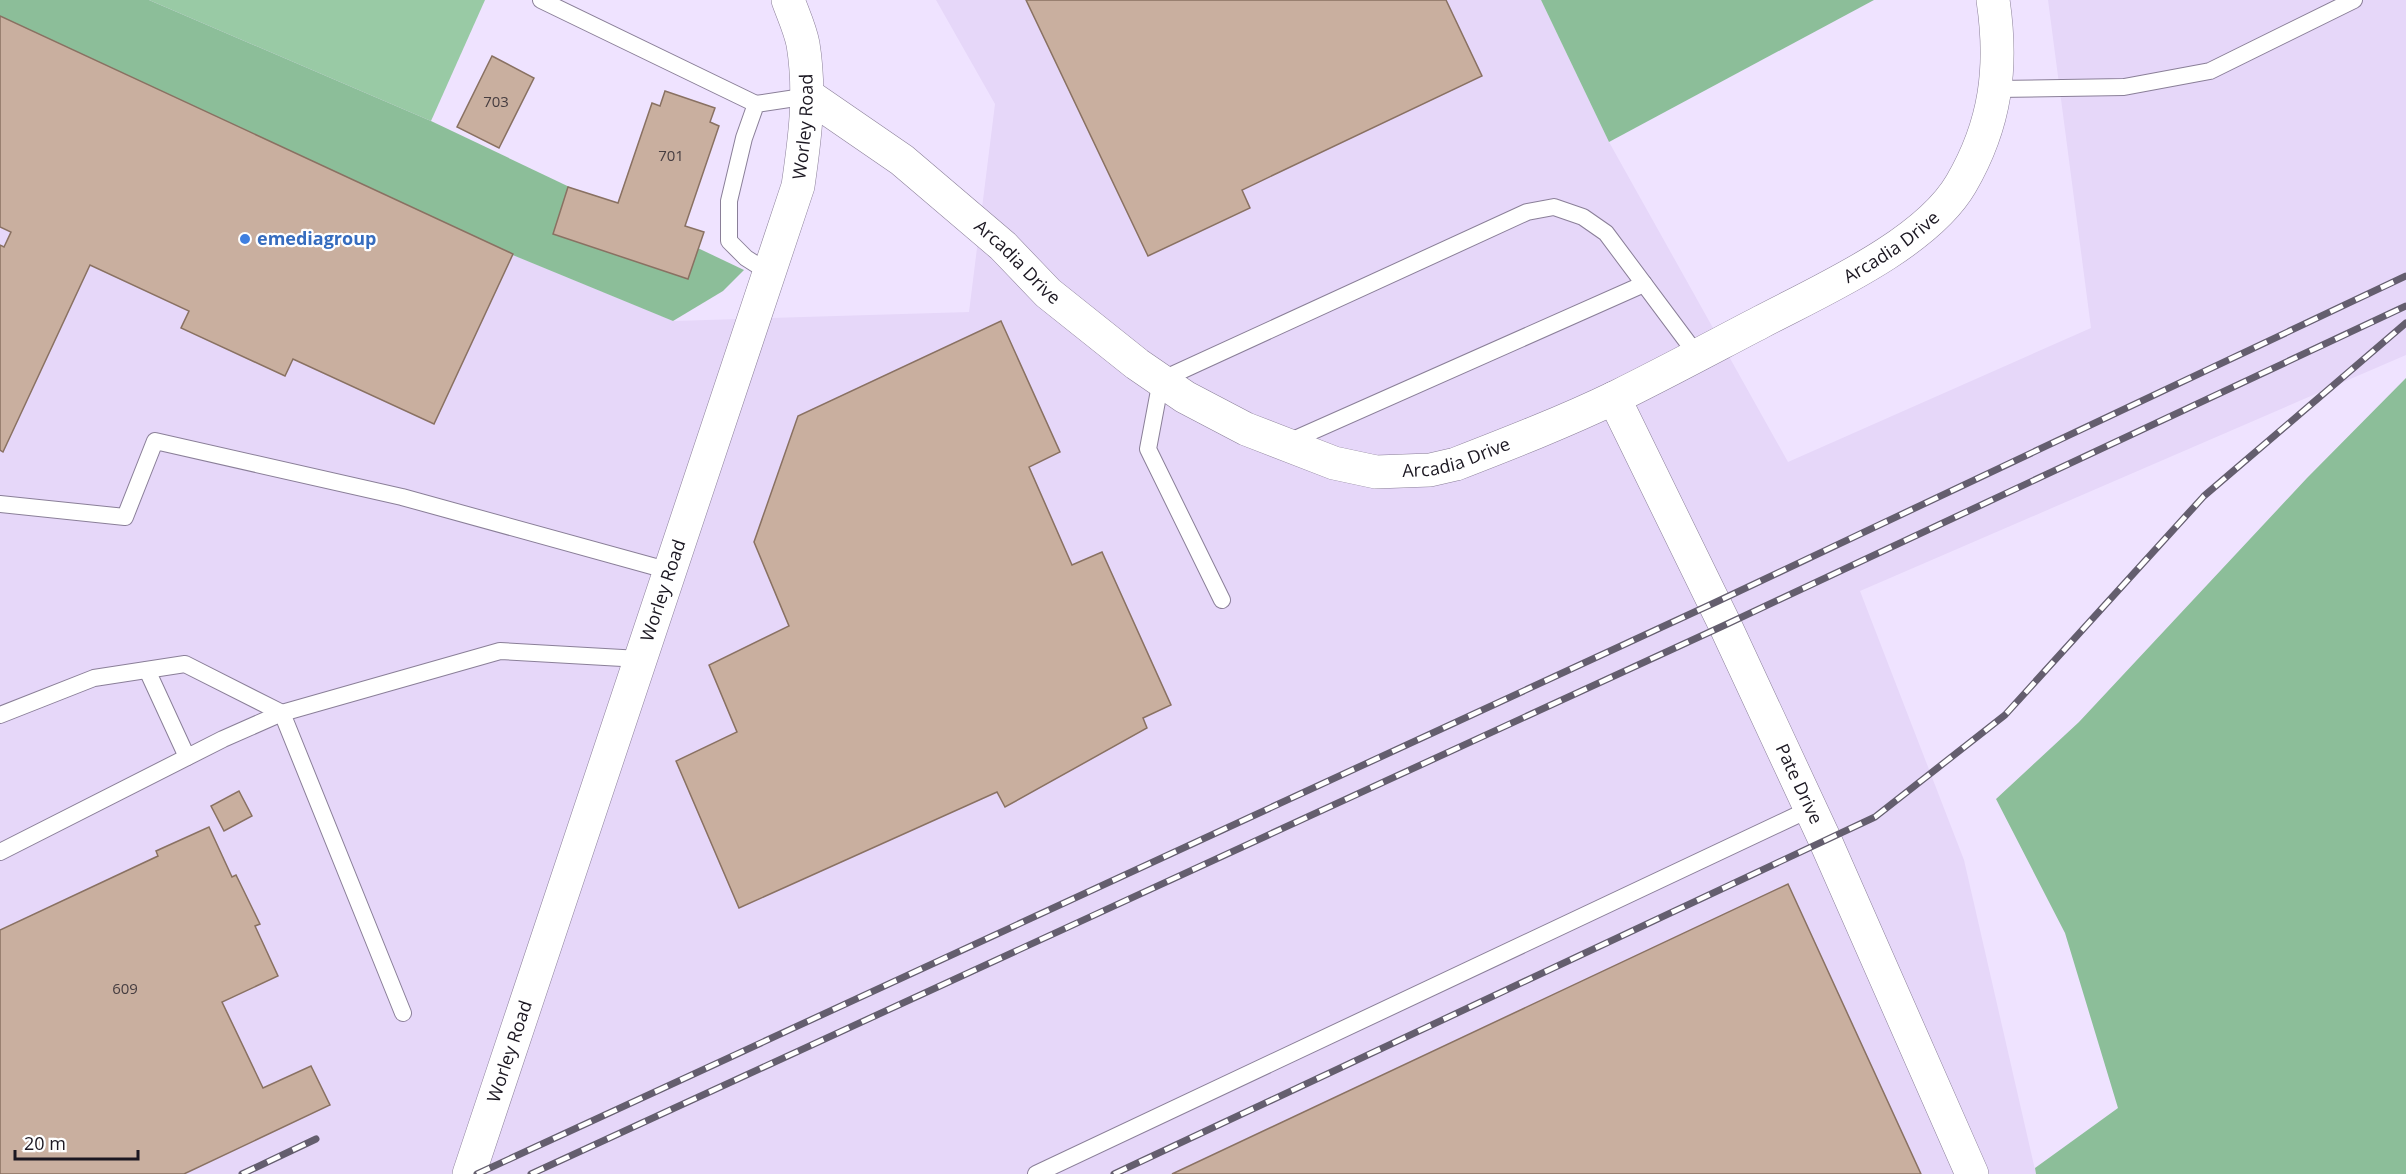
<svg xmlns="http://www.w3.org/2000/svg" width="2406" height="1174" viewBox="0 0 2406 1174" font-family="'Open Sans',sans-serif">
  <rect width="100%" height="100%" fill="#efe3ff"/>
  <!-- built -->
  <polygon fill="#e6d7f9" points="936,0 1541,0 1609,142 1788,462 2091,328 2048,0 2406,0 2406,355 1860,591 1964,860 2036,1174 0,1174 0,44 674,321 969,312 995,104"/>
  <!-- green -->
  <polygon fill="#99caa5" points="149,0 485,0 431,121"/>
  <!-- forest -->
  <g fill="#8cbe99">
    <polygon points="0,0 149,0 431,121 744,270 723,291 673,321 0,44"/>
    <polygon points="1541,0 1874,0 1609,142"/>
    <polygon points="2406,378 2406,1174 2036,1174 2035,1168 2118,1108 2065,933 1996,799 2079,722 2307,478"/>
  </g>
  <!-- building -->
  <g fill="#c9af9f" stroke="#897162" stroke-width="1.5">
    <polygon points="1026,0 1446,0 1482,76 1242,190 1250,208 1148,256"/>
    <polygon points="0,16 513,254 434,424 293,359 285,376 181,328 189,311 90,265 3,452 0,450 0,245 4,247 11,232 0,227"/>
    <polygon points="492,56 534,78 499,148 457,127"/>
    <polygon points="665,91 715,108 710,122 719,126 685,226 704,232 688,279 553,234 568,187 618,203 652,103 660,106"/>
    <polygon points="1001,321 1060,452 1029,467 1072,565 1102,552 1171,705 1143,718 1147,728 1005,807 997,792 739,908 676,761 737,732 709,665 789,626 754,542 798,416"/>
    <polygon points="239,791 252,816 224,831 211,806"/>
    <polygon points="209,827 232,877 236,875 260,924 255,926 278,976 222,1002 263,1088 311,1066 330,1105 184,1174 0,1174 0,930 158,856 156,851"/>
    <polygon points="1788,884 1921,1174 1172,1174"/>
  </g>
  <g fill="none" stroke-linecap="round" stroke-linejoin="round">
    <!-- service casing -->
    <g stroke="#8a7f98" stroke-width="18">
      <g id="service">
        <polyline points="541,0 756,104"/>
        <polyline points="1996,89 2124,87 2210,71 2354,0"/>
        <polyline points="768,272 746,258 729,241 729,201 744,138 756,104 809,96"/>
        <polyline points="1286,443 1644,284"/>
        <polyline points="0,504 125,517 155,441 402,497 670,571"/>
        <polyline points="1222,600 1148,449 1161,380 1527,212 1554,207 1583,217 1606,233 1697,355"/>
        <polyline points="147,670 187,757"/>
        <polyline points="0,715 94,678 185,664 282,713 403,1013"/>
        <polyline points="0,852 223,739 282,713 500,651 640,659"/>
        <polyline points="1036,1174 1810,809"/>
      </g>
    </g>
    <!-- minor casing -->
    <g stroke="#8a7f98" stroke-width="34">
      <g id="minor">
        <path id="s1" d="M 809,96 L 902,160 L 1003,246 L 1048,293 L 1137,364 L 1185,397 L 1246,429 L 1334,463 L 1376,472 L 1430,470 L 1456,464 C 1510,443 1564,422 1616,397 C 1665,373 1713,347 1761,322 C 1822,290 1926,244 1961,184 C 1996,124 2003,67 1993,0"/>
        <path id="s2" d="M 1614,398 L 1725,625 L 1825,840 L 1972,1174"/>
        <path id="s3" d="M 469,1174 L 798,186 C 805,138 811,93 803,44 C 800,29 793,14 788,0"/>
      </g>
    </g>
    <!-- service -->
    <use href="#service" stroke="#fff" stroke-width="16"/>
    <!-- minor -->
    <use href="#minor" stroke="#fff" stroke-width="33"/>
    <!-- rail casing -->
    <g stroke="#645e6e" stroke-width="7">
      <g id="rail">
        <polyline points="242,1174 316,1139"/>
        <polyline points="477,1174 1714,603 2406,276"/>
        <polyline points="531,1174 1725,625 2406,306"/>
        <polyline points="1114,1174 1875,817 2005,715 2204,496 2406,323"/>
      </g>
    </g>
    <!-- rail -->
    <use href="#rail" stroke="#fff" stroke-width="4.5" stroke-dasharray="14" stroke-linecap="butt"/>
  </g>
  <!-- markers -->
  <circle fill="#3f7fe0" stroke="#fff" stroke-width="2" cx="245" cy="239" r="6"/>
  <g text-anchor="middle" stroke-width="4.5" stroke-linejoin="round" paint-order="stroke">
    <!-- number labels -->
    <g font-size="15" fill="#463d40">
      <text x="496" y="107">703</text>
      <text x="671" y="161">701</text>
      <text x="125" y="994">609</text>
    </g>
    <!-- street labels -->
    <g font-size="18" fill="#1b1721" stroke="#fff">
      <text dy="6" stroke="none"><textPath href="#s3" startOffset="1101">Worley Road</textPath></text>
      <text dy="6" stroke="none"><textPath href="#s1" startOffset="1257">Arcadia Drive</textPath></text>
      <text dy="6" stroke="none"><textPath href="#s1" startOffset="267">Arcadia Drive</textPath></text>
      <text dy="6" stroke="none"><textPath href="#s1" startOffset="771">Arcadia Drive</textPath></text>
      <text dy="6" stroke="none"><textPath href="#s3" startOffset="615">Worley Road</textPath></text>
      <text dy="6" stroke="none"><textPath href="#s2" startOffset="428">Pate Drive</textPath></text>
      <text dy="6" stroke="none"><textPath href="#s3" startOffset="129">Worley Road</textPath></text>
    </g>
    <!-- shop labels -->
    <g font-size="18" font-weight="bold" fill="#366cbe" stroke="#fff" text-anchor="start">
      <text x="257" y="245">emediagroup</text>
    </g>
  </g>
  <!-- scale -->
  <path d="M15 1150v9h123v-9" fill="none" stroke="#1b1721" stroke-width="3"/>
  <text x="24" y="1150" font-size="18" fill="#1b1721" stroke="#ffffff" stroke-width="4.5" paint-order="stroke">20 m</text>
</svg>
